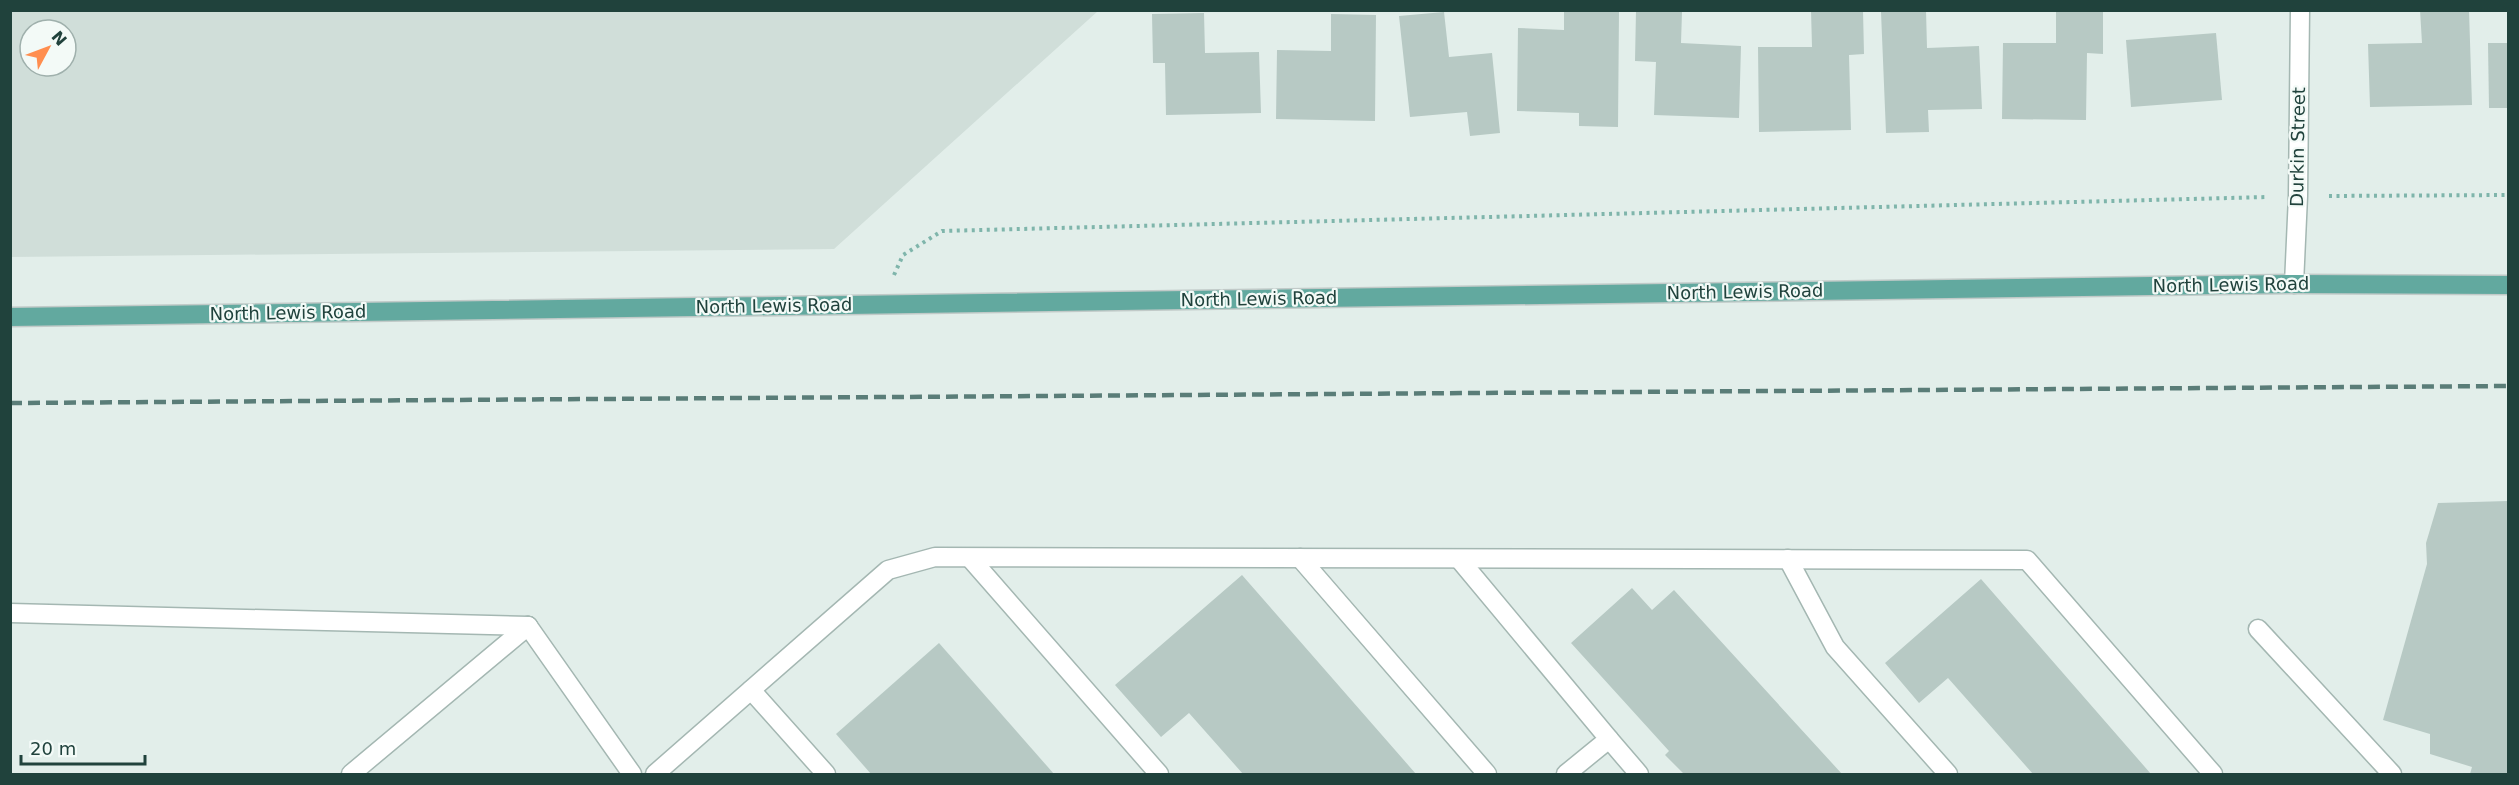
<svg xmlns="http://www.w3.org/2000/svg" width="2519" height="785" viewBox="0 0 2519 785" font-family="'DejaVu Sans',sans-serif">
  <rect width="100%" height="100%" fill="#e2eeea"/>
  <!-- built -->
  <path fill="#d0ded9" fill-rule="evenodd" d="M 10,11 L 11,10 L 1098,11 L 834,249 L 11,257 ZM 30,30 L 66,30 L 66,66 L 30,66 Z"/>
  <!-- building -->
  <g fill="#b7c9c4">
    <polygon points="1564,10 1619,11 1618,127 1579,126 1579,113 1517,111 1518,28 1564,30"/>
    <polygon points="1811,10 1863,10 1864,54 1849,55 1851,130 1759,132 1758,47 1812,47"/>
    <polygon points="1926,10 1927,48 1979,46 1982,109 1928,110 1929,132 1886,133 1881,12"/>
    <polygon points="2056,10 2103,10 2103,54 2087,53 2086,120 2002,119 2003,43 2056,43"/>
    <polygon points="2420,10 2469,10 2472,105 2370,107 2368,44 2422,43"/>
    <polygon points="1636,11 1682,12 1681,43 1741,46 1739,118 1654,115 1656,62 1635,61"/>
    <polygon points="1444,12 1449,57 1492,53 1500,133 1470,136 1467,112 1410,117 1399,16"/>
    <polygon points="1204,13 1205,53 1259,52 1261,113 1166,115 1165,63 1153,63 1152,14"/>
    <polygon points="1331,14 1376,15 1375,121 1276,119 1277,50 1331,51"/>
    <polygon points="2216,33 2222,100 2131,107 2126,40"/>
    <polygon points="2488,43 2508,43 2508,108 2489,108"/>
    <polygon points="2508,501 2508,774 2470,774 2472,767 2430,754 2430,734 2383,720 2427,564 2426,543 2438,503"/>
    <polygon points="1242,575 1416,774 1243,774 1189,713 1161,737 1115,685"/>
    <polygon points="1981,579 2151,774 2033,774 1948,678 1919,703 1885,663"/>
    <polygon points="1632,588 1652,610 1674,590 1842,774 1684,774 1665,755 1669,751 1571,643"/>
    <polygon points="939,643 1054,774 871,774 836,734"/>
  </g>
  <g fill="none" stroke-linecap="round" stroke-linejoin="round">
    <!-- service casing -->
    <g stroke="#a4b7b2" stroke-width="21">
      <g id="service">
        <polyline points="970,558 1159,774"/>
        <polyline points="1300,558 1487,774"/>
        <polyline points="1459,559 1609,739 1566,774"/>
        <polyline points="1788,559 1835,647 1948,774"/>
        <polyline points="10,613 528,626"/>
        <polyline points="528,626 632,774"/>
        <polyline points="2258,629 2392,774"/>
        <polyline points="751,690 826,774"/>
        <polyline points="1609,739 1639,774"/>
        <polyline points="351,774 528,626"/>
        <polyline points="655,774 888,570 935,557 2027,560 2213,774"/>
      </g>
    </g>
    <!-- minor casing -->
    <g stroke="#a4b7b2" stroke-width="21">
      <polyline id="minor" points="2294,284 2298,196 2300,10"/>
    </g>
    <!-- primary casing -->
    <g stroke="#c1cac8" stroke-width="21">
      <polyline id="primary" points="10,317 2294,284 2508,285"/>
    </g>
    <!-- path -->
    <g stroke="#7fb5ab" stroke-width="4" stroke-dasharray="3 4.5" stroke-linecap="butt">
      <polyline points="2329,196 2508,195"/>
      <polyline points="894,275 903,255 942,231 2268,197"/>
    </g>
    <!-- service -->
    <use href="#service" stroke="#fff" stroke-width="18"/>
    <!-- minor -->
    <use href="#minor" stroke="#fff" stroke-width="18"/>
    <!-- primary -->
    <use href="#primary" stroke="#62a99f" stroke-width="18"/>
    <!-- rail -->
    <polyline stroke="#5a7d78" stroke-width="4.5" stroke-dasharray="12 6" stroke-linecap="butt" points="10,403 2508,386"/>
  </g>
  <g text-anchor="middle" stroke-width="4.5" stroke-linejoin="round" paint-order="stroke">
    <!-- street labels -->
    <g font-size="18" fill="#20423c" stroke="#f3faf7">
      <text transform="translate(2298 147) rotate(-89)" y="6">Durkin Street</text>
      <text transform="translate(2231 285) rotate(-1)" y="6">North Lewis Road</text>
      <text transform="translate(1745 292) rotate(-1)" y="6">North Lewis Road</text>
      <text transform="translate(1259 299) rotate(-1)" y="6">North Lewis Road</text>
      <text transform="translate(774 306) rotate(-1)" y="6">North Lewis Road</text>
      <text transform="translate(288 313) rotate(-1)" y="6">North Lewis Road</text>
    </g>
  </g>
  <!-- border -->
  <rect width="2519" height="785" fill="none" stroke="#20423c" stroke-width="24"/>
  <!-- north arrow -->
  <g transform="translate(48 48) rotate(49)"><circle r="28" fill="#f3faf7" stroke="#9fb0ac" stroke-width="1.5"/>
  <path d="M0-4.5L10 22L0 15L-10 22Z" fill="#ff8e4f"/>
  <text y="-9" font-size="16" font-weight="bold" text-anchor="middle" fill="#20423c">N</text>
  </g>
  <!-- scale -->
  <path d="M21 755v9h124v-9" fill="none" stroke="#20423c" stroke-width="3"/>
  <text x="30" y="755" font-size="18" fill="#20423c" stroke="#f3faf7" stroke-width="4.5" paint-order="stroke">20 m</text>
</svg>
